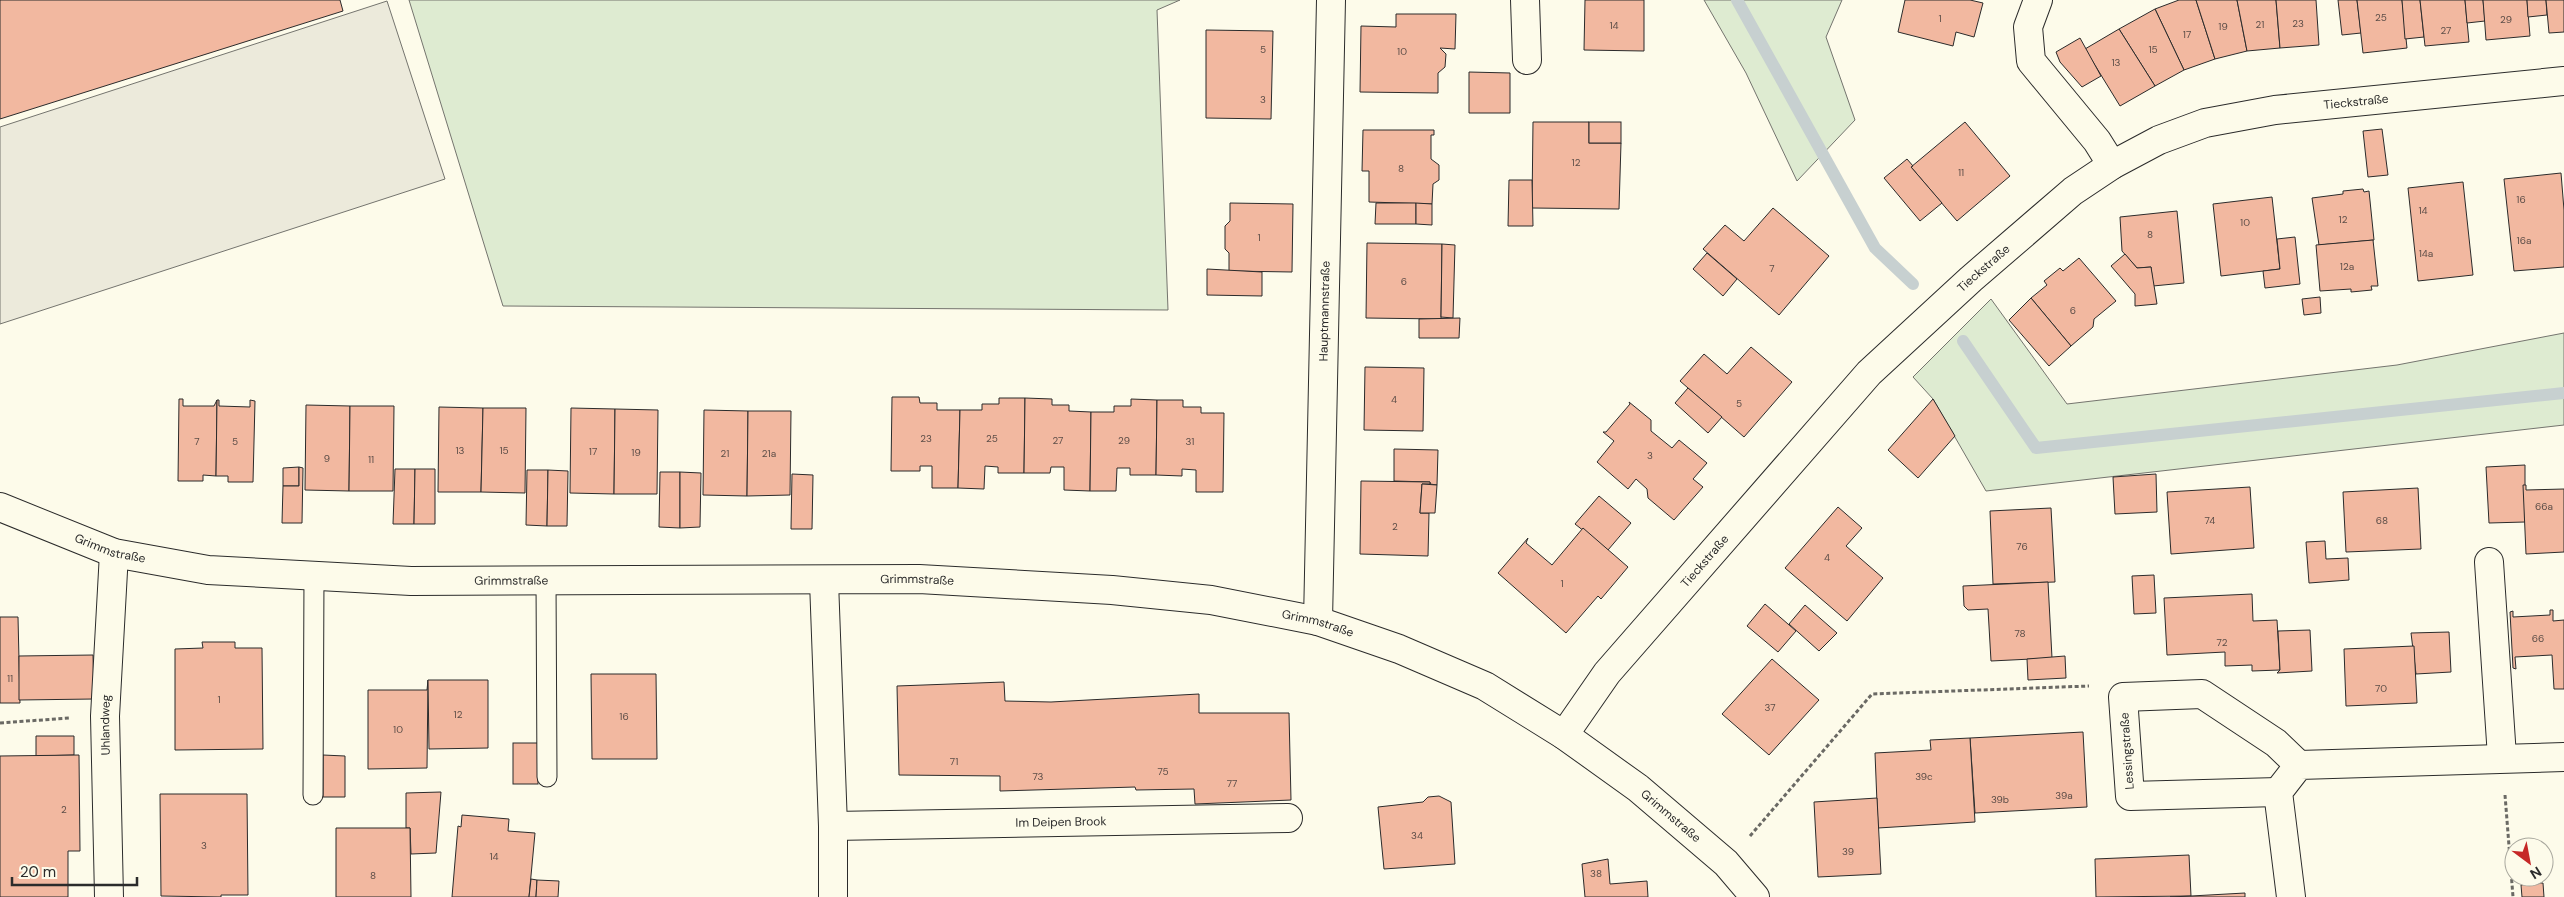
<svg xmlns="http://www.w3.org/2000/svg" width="2564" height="897" viewBox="0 0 2564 897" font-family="'DM Sans',sans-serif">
  <rect width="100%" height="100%" fill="#fdfbea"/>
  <!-- green -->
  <g fill="#deebd1" stroke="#74746e">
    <polygon points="409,0 1180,0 1157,10 1168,310 503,306"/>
    <polygon points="1704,0 1842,0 1826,37 1855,120 1797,181 1746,73"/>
    <polygon points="1991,299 2067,404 2397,365 2564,333 2564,425 1986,491 1933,399 1913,377"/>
  </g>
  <!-- parking -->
  <polygon fill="#eceadb" stroke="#74746e" points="387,1 445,179 0,324 0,127"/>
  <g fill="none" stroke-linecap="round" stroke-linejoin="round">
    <!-- stream -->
    <g stroke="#c7d0d0" stroke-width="12">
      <polyline points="1737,0 1875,248 1913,284"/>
      <polyline points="1963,341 2036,448 2564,393"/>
    </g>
  </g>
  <!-- building -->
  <g fill="#f2b8a0" stroke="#2b2b2b">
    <polygon points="0,0 340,0 343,11 0,119"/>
    <polygon points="1585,0 1644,0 1644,51 1584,50"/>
    <polygon points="1905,0 1970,0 1983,3 1974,37 1956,32 1953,46 1898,32"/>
    <polygon points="2179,0 2196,0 2215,59 2184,70 2155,9"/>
    <polygon points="2196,0 2237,0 2247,51 2215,59"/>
    <polygon points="2237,0 2276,0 2280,48 2247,51"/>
    <polygon points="2276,0 2316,0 2319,45 2280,48"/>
    <polygon points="2338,0 2357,0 2361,33 2342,35"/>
    <polygon points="2357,0 2402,0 2407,48 2363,53"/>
    <polygon points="2402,0 2420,0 2424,37 2405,39"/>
    <polygon points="2420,0 2465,0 2469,42 2425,46"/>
    <polygon points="2465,0 2483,0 2485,21 2467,23"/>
    <polygon points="2483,0 2527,0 2530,36 2486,40"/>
    <polygon points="2527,0 2546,0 2547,15 2528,17"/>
    <polygon points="2546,0 2564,0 2564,32 2549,33"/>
    <polygon points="2155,9 2184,70 2155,86 2119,29"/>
    <polygon points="1396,14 1456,14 1455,49 1440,48 1446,54 1445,67 1438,73 1438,93 1360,92 1361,26 1396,27"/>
    <polygon points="2119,29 2155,86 2120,106 2085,49"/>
    <polygon points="1206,30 1273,31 1271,119 1206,118"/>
    <polygon points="2080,38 2101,76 2082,87 2060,62 2056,52"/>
    <polygon points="1469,72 1510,73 1510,113 1469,113"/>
    <polygon points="1533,122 1589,122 1589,143 1621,143 1619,209 1532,208"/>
    <rect x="1589" y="122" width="32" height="21"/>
    <polygon points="1965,122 2010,176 1957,221 1911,167"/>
    <polygon points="2382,129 2388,175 2368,177 2363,131"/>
    <polygon points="1363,130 1434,130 1434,135 1431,135 1431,159 1439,165 1439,180 1433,184 1432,204 1369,202 1369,171 1362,171"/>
    <polygon points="1907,159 1913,166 1911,167 1942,203 1920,221 1884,178"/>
    <polygon points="2561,173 2564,210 2564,267 2514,271 2504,179"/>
    <polygon points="1509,180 1532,180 1533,226 1508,226"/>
    <polygon points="2463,182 2473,275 2418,281 2408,188"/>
    <polygon points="2363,189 2364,192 2369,191 2374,240 2319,245 2312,198 2343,194 2343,191"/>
    <polygon points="2272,197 2280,269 2221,276 2213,204"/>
    <polygon points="1230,203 1293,204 1292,272 1229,271 1229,253 1225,249 1225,226 1230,221"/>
    <polygon points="1376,203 1416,203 1416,224 1375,224"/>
    <polygon points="1416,203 1432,204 1432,225 1416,224"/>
    <polygon points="1773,208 1829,256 1779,315 1703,249 1725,225 1744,241"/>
    <polygon points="2177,211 2184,283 2153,286 2151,267 2137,268 2122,251 2120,217"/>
    <polygon points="2295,237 2300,284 2265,288 2263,271 2280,269 2277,239"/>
    <polygon points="2373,240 2378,286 2371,286 2372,290 2351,292 2351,289 2320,291 2316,245"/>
    <polygon points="1367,243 1442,244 1441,319 1366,318"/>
    <polygon points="1442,244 1455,245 1453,318 1441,317"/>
    <polygon points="1707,253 1737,279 1723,296 1693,269"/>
    <polygon points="2125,254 2137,268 2151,267 2157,304 2135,306 2135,294 2111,266"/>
    <polygon points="2079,258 2116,301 2094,319 2093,327 2071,346 2031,298 2047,285 2044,281 2060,268 2063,271"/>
    <polygon points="1207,269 1262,272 1262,296 1207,295"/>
    <polygon points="2320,297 2321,313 2304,315 2302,299"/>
    <polygon points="2031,298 2071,346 2049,366 2009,320"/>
    <polygon points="1460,318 1459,338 1419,338 1419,319"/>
    <polygon points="1751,347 1792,382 1744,437 1680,381 1704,354 1727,374"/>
    <polygon points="1365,367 1424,368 1423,431 1364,430"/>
    <polygon points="1688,388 1722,417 1708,433 1675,403"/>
    <polygon points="892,397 919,397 920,403 937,403 937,410 960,410 958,488 932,488 932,466 920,466 920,471 891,471"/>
    <polygon points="999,398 1025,398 1024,473 998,473 998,467 985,466 984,489 958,488 960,410 982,410 982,404 999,404"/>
    <polygon points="1025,398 1052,399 1052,405 1069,405 1069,411 1091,412 1090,491 1064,490 1064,467 1051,467 1050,473 1024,473"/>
    <polygon points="179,399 183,399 183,406 214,406 217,400 216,476 203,475 203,481 178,481"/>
    <polygon points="1131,399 1157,400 1156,475 1130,475 1130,468 1117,468 1116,491 1090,491 1091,412 1114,412 1114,406 1131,406"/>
    <polygon points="1933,399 1955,436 1918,478 1888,450"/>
    <polygon points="217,400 219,400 219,406 250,407 250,400 255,401 253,482 228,482 228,476 216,476"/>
    <polygon points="1157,400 1183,400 1183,407 1201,407 1201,413 1224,413 1223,492 1196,492 1196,470 1182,469 1182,476 1156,475"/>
    <polygon points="1629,402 1651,420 1651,431 1672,448 1679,440 1707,463 1693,479 1703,487 1674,520 1648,498 1647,489 1636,479 1628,489 1597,462 1614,441 1603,432 1606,432 1630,404"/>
    <polygon points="306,405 350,406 349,491 305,490"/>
    <polygon points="350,406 394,406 393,491 349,491"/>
    <polygon points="439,407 483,408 481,492 438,492"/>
    <polygon points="483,408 526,408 525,493 481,492"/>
    <polygon points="571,408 615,409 614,494 570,493"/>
    <polygon points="615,409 658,410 657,494 614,494"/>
    <polygon points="704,410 748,411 747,496 703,495"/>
    <polygon points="748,411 791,411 790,495 747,496"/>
    <polygon points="1394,449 1438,450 1437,485 1430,484 1430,482 1394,481"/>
    <polygon points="2525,465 2525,522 2489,523 2486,467"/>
    <polygon points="299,467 299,486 283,486 283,468"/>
    <polygon points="299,467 303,468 302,523 282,523 283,486 299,486"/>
    <polygon points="395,469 415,469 414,524 393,524"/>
    <polygon points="415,469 435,469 435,524 414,524"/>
    <polygon points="527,470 548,470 547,526 526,525"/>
    <polygon points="548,470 568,471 567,526 547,526"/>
    <polygon points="660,472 680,472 680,528 659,527"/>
    <polygon points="680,472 701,473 700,527 680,528"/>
    <polygon points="792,474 813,475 812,529 791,529"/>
    <polygon points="2156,474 2157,512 2115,514 2113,477"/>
    <polygon points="1361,481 1430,482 1430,484 1422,484 1420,513 1429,513 1428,556 1360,554"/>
    <polygon points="1422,484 1437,485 1435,513 1420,513"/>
    <polygon points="2523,485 2526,485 2526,490 2564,489 2564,552 2526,554"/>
    <polygon points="2250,487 2254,548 2171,554 2167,492"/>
    <polygon points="2418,488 2421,549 2346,552 2343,492"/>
    <polygon points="1599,496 1631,523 1608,550 1575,524"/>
    <polygon points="1838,507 1862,528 1846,546 1883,578 1847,621 1785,568"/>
    <polygon points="2051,508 2055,582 1993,584 1990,511"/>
    <polygon points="1583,528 1628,567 1601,599 1598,596 1566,633 1498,573 1528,538 1526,543 1552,565"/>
    <polygon points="2325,541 2326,559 2348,558 2349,580 2309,583 2306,542"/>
    <polygon points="2154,575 2156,613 2134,614 2132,576"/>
    <polygon points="2048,582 2052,658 1991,661 1988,609 1968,610 1964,606 1963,586"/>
    <polygon points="2252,594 2253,621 2277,620 2280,670 2252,671 2252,665 2225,666 2225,652 2167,655 2164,598"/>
    <polygon points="1765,604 1796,631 1778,652 1747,626"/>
    <polygon points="1805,605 1837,633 1819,651 1789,624"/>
    <polygon points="2550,610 2553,610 2553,621 2564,620 2564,689 2554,689 2552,655 2515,657 2516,669 2513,668 2510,612 2513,611 2513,617 2550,615"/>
    <polygon points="0,617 18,617 20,703 0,703"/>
    <polygon points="2310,630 2312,671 2277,673 2280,670 2278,631"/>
    <polygon points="2449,632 2451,672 2416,674 2411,633"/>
    <polygon points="202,642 235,642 235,648 262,648 263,749 175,750 175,649 203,648"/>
    <polygon points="2414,646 2417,703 2346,706 2344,649"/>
    <polygon points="93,655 94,699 19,700 19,656"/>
    <polygon points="2065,656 2066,678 2028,680 2027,659"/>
    <polygon points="1772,659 1819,700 1769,755 1722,714"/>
    <polygon points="591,674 656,674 657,759 592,759"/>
    <polygon points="428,680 427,768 368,769 368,690 427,690"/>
    <polygon points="428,680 488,680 488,748 429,749"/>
    <polygon points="1004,682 1005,701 1051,702 1199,694 1199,713 1289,713 1291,800 1195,804 1194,789 1136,790 1135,787 1000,791 1000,776 899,775 897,686"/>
    <polygon points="2083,732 2087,807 1975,813 1970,738"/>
    <polygon points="36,736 74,736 74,755 36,756"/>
    <polygon points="1970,738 1975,822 1878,828 1875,753 1931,750 1930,740"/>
    <rect x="513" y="743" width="25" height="41"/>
    <polygon points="79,755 80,851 68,851 68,897 0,897 0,756"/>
    <polygon points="323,755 345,756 345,797 323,797"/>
    <polygon points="441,792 436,853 411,854 410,828 406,828 406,793"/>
    <polygon points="160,794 247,794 248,895 221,895 221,897 161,896"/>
    <polygon points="1439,796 1451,802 1455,864 1384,869 1378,807 1423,802 1428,797"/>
    <polygon points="1877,798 1881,874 1818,877 1814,802"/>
    <polygon points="462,815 509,819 508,831 535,833 529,897 452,897 458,826 461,827"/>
    <polygon points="336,828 410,828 411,897 336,897"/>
    <polygon points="2189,855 2191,896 2096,897 2095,859"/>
    <polygon points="1608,859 1610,884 1647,881 1648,897 1585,897 1582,864"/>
    <polygon points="531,879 537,880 536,897 529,897"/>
    <polygon points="537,880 559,881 558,897 536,897"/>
    <polygon points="2540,883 2543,883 2544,897 2522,897 2521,885"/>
    <polygon points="2245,893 2245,897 2170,897 2191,896"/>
  </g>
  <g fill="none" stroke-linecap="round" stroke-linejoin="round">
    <!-- lane casing -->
    <g stroke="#2b2b2b" stroke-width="21">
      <g id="lane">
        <polyline points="546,580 547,777"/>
        <polyline points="313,795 314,576"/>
      </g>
    </g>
    <!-- street casing -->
    <g stroke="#2b2b2b" stroke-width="30">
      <g id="street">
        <polyline points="1525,0 1527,60"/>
        <polyline points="2038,0 2028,27 2031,61 2097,141 2112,165"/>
        <path id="s1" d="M 0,507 L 114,553 L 208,570 L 411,581 L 919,579 L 1112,590 L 1211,600 L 1318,621 L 1399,649 L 1485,686 L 1564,735 L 1638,788 L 1726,863 L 1755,897"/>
        <polyline points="2489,562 2502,757"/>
        <polyline points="824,581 833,826 833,897"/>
        <path id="s2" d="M 1318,621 L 1331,0"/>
        <path id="s3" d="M 1564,735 L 1607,673 L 1869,373 L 1971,279 L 2073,191 L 2112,165 L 2159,140 L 2205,123 L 2275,110 L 2564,81"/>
        <polyline points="2278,792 2130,796 2123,697 2202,694 2276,743 2299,765"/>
        <path id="s4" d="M 833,826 L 1288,818"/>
        <path id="s5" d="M 109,897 L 105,716 L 114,553"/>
        <polyline points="2291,897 2278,792 2299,765 2564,757"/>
      </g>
    </g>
    <!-- path -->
    <g stroke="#6a6964" stroke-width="3" stroke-dasharray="4 2.5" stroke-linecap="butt">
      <polyline points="0,723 69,718"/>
      <polyline points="2505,795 2513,897"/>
      <polyline points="1750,836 1872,694 2089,686"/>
    </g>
    <!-- lane -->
    <use href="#lane" stroke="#fdfbea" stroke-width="19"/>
    <!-- street -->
    <use href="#street" stroke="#fdfbea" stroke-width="28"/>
  </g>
  <g text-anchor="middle" stroke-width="4" stroke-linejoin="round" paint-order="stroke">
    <!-- number labels -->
    <g font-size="10" fill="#5d4e48">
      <text x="2381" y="21">25</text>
      <text x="1940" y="22">1</text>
      <text x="2506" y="23">29</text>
      <text x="2298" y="27">23</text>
      <text x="2260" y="28">21</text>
      <text x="1614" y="29">14</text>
      <text x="2223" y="30">19</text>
      <text x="2446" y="34">27</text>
      <text x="2187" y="38">17</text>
      <text x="1263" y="53">5</text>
      <text x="2153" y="53">15</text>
      <text x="1402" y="55">10</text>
      <text x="2116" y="66">13</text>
      <text x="1263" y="103">3</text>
      <text x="1576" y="166">12</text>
      <text x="1401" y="172">8</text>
      <text x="1961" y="176">11</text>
      <text x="2521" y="203">16</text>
      <text x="2423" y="214">14</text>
      <text x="2343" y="223">12</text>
      <text x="2245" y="226">10</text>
      <text x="2150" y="238">8</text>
      <text x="1259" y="241">1</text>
      <text x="2524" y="244">16a</text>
      <text x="2426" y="257">14a</text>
      <text x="2347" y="270">12a</text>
      <text x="1772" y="272">7</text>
      <text x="1404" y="285">6</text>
      <text x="2073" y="314">6</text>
      <text x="1394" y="403">4</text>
      <text x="1739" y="407">5</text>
      <text x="926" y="442">23</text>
      <text x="992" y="442">25</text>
      <text x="1058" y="444">27</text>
      <text x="1124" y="444">29</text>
      <text x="197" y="445">7</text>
      <text x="235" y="445">5</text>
      <text x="1190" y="445">31</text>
      <text x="460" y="454">13</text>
      <text x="504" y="454">15</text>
      <text x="593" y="455">17</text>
      <text x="636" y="456">19</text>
      <text x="725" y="457">21</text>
      <text x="769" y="457">21a</text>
      <text x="1650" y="459">3</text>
      <text x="327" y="462">9</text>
      <text x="371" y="463">11</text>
      <text x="2544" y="510">66a</text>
      <text x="2210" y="524">74</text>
      <text x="2382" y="524">68</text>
      <text x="1395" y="530">2</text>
      <text x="2022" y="550">76</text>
      <text x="1827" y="561">4</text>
      <text x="1562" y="587">1</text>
      <text x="2020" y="637">78</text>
      <text x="2538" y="642">66</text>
      <text x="2222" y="646">72</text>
      <text x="10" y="682">11</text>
      <text x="2381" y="692">70</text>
      <text x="219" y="703">1</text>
      <text x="1770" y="711">37</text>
      <text x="458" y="718">12</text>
      <text x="624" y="720">16</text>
      <text x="398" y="733">10</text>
      <text x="954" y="765">71</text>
      <text x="1163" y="775">75</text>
      <text x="1038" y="780">73</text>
      <text x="1924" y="780">39c</text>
      <text x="1232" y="787">77</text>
      <text x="2064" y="799">39a</text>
      <text x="2000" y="803">39b</text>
      <text x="64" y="813">2</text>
      <text x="1417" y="839">34</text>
      <text x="204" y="849">3</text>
      <text x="1848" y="855">39</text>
      <text x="494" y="860">14</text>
      <text x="1596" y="877">38</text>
      <text x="373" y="879">8</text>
    </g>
    <!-- street labels -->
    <g font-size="12" fill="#2b2b2b" stroke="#fdfbea">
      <text dy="4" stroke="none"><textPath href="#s3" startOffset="1049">Tieckstraße</textPath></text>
      <text dy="4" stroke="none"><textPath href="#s3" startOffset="629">Tieckstraße</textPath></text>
      <text dy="4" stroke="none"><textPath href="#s2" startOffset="310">Hauptmannstraße</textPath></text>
      <text dy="4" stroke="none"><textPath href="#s1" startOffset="118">Grimmstraße</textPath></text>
      <text dy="4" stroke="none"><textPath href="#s3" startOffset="224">Tieckstraße</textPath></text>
      <text dy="4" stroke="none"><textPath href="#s1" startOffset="522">Grimmstraße</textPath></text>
      <text dy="4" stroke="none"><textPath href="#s1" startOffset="928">Grimmstraße</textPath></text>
      <text dy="4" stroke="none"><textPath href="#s1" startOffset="1332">Grimmstraße</textPath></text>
      <text dy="4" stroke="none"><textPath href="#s5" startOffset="172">Uhlandweg</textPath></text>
      <text transform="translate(2127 751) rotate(-94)" y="4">Lessingstraße</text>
      <text dy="4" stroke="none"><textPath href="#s1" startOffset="1738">Grimmstraße</textPath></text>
      <text dy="4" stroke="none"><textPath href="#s4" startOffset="228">Im Deipen Brook</textPath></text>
    </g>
  </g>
  <!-- north arrow -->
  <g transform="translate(2529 862) rotate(148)"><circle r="24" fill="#fdfbea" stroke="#a9a89e"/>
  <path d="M0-4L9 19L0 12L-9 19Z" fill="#c62828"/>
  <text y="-8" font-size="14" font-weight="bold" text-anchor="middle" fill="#2b2b2b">N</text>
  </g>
  <!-- scale -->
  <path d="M12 877v8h125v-8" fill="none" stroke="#2b2b2b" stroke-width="2.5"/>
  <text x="20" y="877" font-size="15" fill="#2b2b2b" stroke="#fdfbea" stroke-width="4" paint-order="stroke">20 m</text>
</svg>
